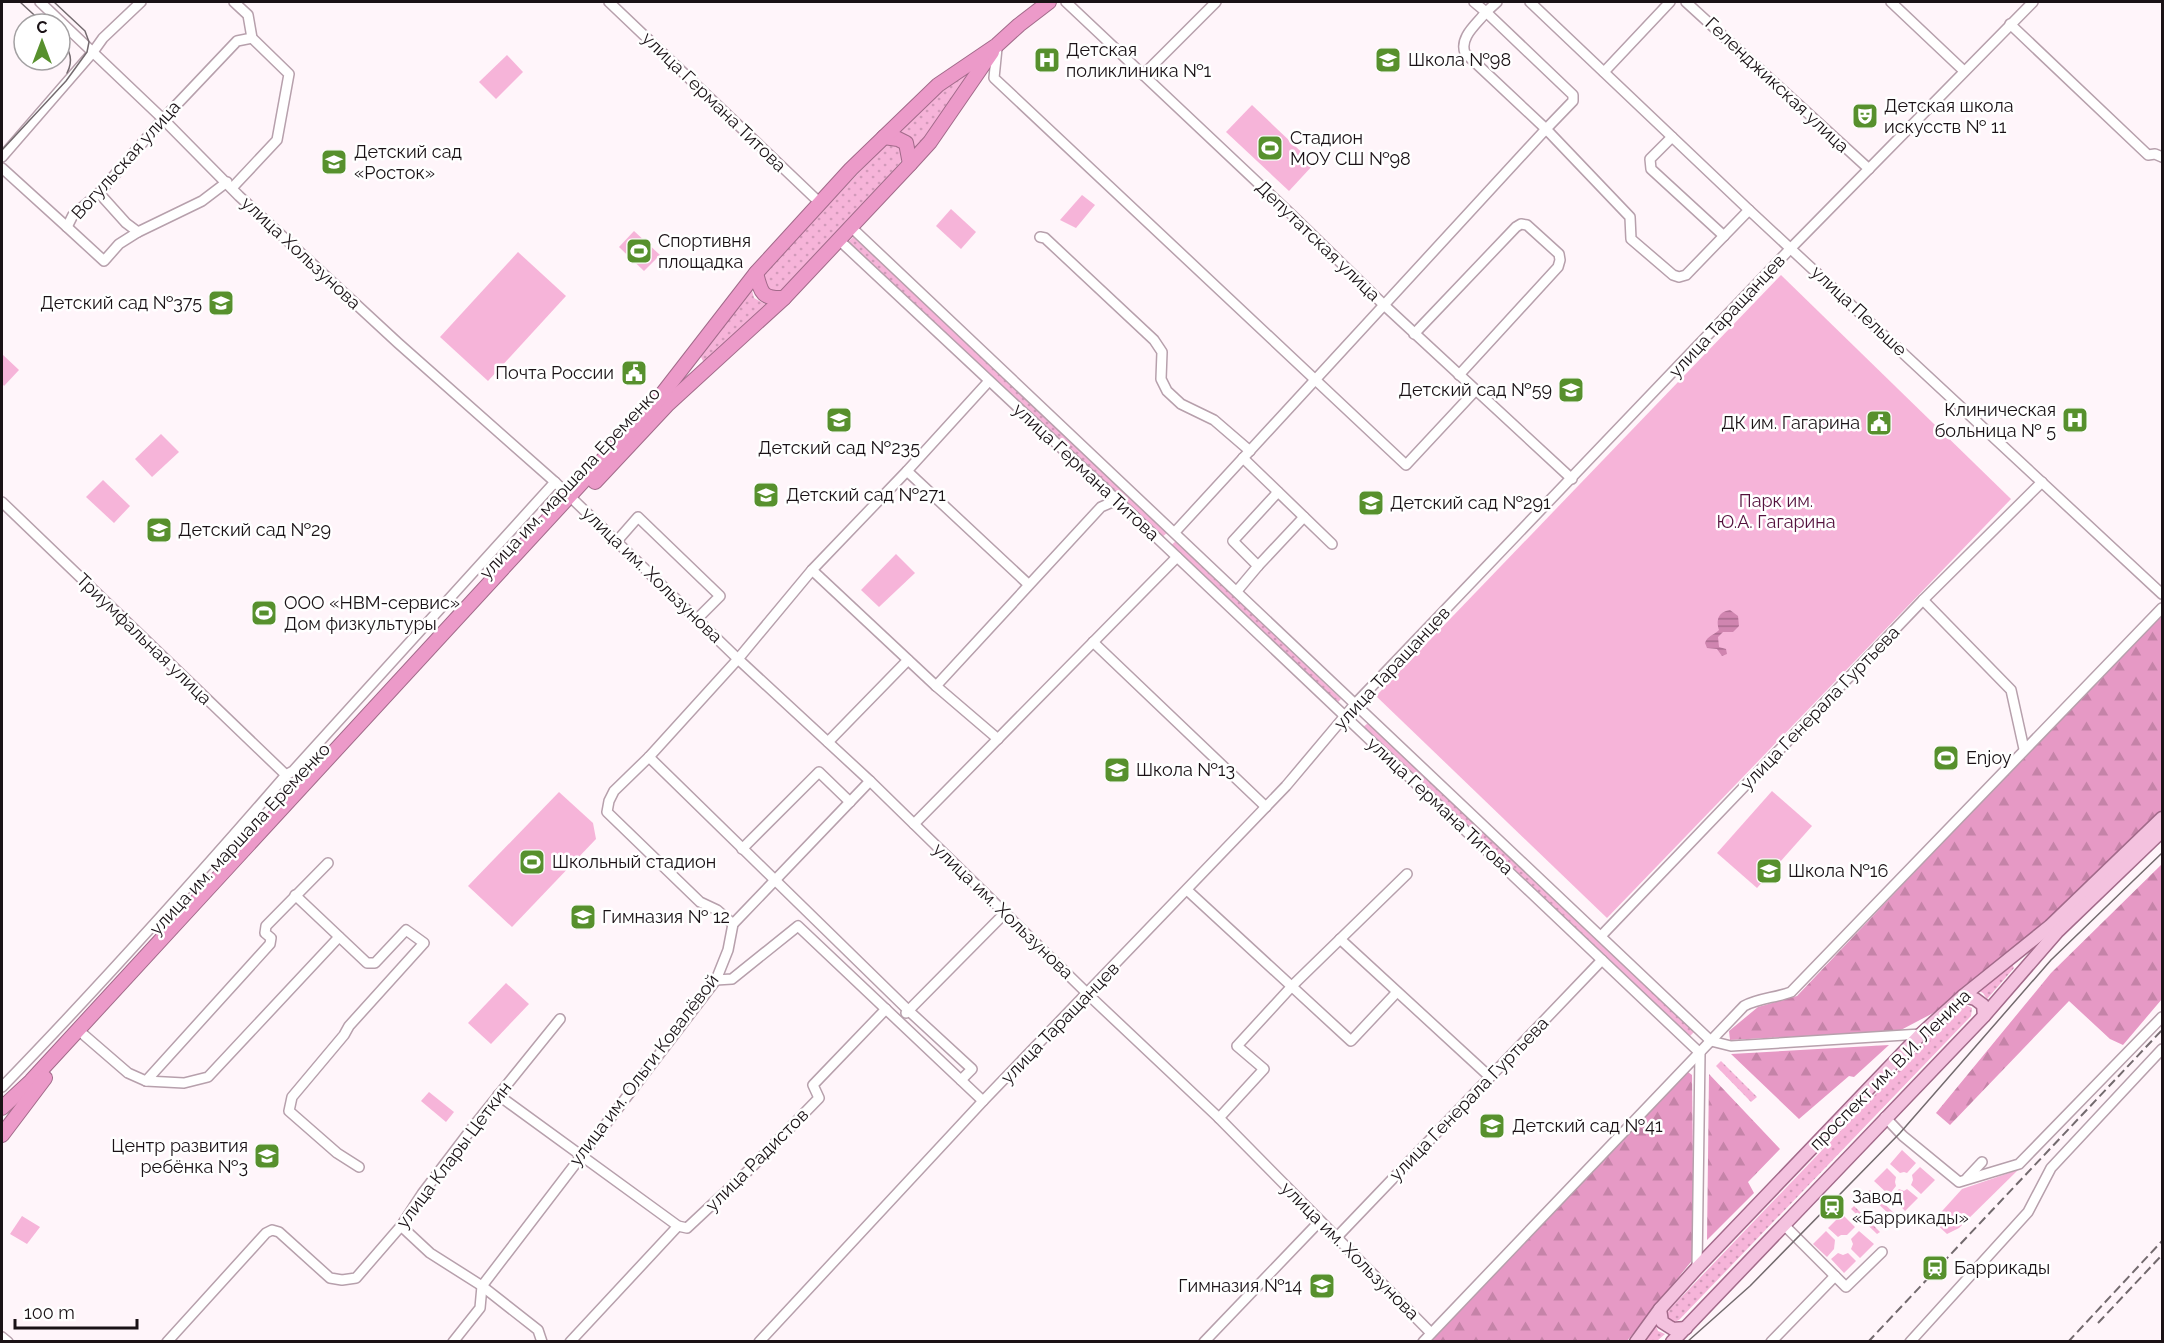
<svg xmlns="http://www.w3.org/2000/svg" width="2164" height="1343" viewBox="0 0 2164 1343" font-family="Raleway,sans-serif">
  <defs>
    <pattern id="grass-dots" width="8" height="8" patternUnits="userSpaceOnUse" patternTransform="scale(1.5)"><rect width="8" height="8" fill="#f6b4d9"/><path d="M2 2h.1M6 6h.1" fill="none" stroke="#d29aba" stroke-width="1.8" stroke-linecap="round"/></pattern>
    <pattern id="forest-firs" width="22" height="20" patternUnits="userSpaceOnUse" patternTransform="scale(1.5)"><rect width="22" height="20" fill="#e699c5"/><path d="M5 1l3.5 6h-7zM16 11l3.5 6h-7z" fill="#c583a8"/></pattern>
    <pattern id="water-rules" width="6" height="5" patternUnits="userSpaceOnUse" patternTransform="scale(1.5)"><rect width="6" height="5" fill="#d085b0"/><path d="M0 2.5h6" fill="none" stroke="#a86b8e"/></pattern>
  </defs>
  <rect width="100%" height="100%" fill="#fff5fa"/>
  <!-- grass -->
  <g fill="url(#grass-dots)">
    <polygon points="974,69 917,147 914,151 904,135 896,131 967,70"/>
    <polygon points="892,144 899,147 903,156 900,163 781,291 767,291 762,275 884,146"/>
    <polygon points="854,236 1168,532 1161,538 847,243"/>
    <polygon points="751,286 754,298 769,306 708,362 703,361 701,357 706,347"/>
    <polygon points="1176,541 1341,699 1336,704 1169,547"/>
    <polygon points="1368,723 1694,1032 1689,1037 1362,728"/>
    <polygon points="2012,964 2014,968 1987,999 1983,993 1977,990"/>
    <polygon points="1964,1004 1972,1008 1971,1016 1679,1320 1674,1322 1668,1319 1666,1315 1670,1309 1960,1006"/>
    <polygon points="1721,1061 1757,1097 1751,1102 1716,1066"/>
    <polygon points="1870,1190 1896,1215 1893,1218 1867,1193"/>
    <polygon points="1854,1206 1880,1232 1877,1234 1851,1209"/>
    <polygon points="1656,1325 1658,1331 1665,1334 1657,1341 1643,1342"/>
  </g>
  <!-- forest -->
  <g fill="url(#forest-firs)">
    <polygon points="2162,611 2162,811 2045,924 1937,1011 1899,1031 1730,1040 1729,1031 1758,1007 1797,996"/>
    <polygon points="2162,864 2162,999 2123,1045 2110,1039 2069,1001 1950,1125 1936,1113 2051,973"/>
    <polygon points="1889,1045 1854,1077 1849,1076 1799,1119 1731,1054"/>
    <polygon points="1688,1072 1692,1075 1694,1258 1627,1341 1430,1342"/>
    <polygon points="1709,1074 1780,1149 1748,1182 1754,1193 1707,1240"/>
  </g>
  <!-- park -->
  <g fill="#f6b4d9">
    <polygon points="507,55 523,72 496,99 479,82"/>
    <polygon points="1252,105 1314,164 1289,191 1226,132"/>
    <polygon points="1082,195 1095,205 1076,228 1060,220"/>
    <polygon points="951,209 976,232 961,249 936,226"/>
    <polygon points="634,231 660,255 644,271 619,247"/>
    <polygon points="518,252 566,296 488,381 440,337"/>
    <polygon points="1781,275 2011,499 1607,918 1376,696"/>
    <polygon points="2,354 19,370 4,386 2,383"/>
    <polygon points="161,434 179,452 152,477 135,459"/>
    <polygon points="103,480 130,506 114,523 86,497"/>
    <polygon points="896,554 915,573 879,607 861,590"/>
    <polygon points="1772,791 1812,826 1757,888 1717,853"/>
    <polygon points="559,792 593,823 596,839 512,927 468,886"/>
    <polygon points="506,983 529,1004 491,1044 468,1023"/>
    <polygon points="429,1092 454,1112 446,1122 421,1101"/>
    <polygon points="1902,1150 1916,1163 1907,1173 1904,1172 1900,1173 1890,1164"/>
    <polygon points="1920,1167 1935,1180 1921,1194 1911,1185 1913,1180 1912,1175"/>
    <polygon points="1887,1168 1896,1177 1895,1182 1896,1186 1889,1195 1874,1181"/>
    <polygon points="2018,1170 1959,1228 1947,1234 1933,1221 1962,1189"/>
    <polygon points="1899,1189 1904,1191 1907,1189 1918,1198 1905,1211 1892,1197"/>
    <polygon points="1842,1214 1855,1227 1847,1235 1841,1235 1838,1237 1828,1228"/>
    <polygon points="22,1216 40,1227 27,1244 10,1234"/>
    <polygon points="1826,1231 1835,1240 1834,1249 1827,1257 1813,1244"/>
    <polygon points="1859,1231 1874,1244 1860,1258 1851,1249 1853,1244 1851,1239"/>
    <polygon points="1838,1253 1843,1255 1848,1253 1856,1261 1844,1273 1831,1259"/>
  </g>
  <!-- water -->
  <path fill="url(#water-rules)" d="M 1730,610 L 1738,616 L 1739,626 L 1733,632 L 1723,632 L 1718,637 L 1719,647 L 1726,649 L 1727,654 L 1722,656 L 1717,649 L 1707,648 L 1705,643 C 1707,636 1714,635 1719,630 C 1716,620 1718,612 1730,610 Z"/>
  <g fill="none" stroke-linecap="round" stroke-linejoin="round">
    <!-- minor casing -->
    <g stroke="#b7a0ac" stroke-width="12">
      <g id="minor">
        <polyline points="40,2 163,119 239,196 398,343 555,482 738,659 870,781 1096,1002 1219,1118 1431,1333"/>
        <polyline points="609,2 820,203"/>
        <polyline points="1066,2 1292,215 1384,305 1572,479"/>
        <polyline points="1474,2 1486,12 1497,2"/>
        <polyline points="1530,2 1749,210 2162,594"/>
        <polyline points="1686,2 1869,169"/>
        <polyline points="1891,2 1964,71"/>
        <path d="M 1486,12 L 1573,95 L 1573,101 L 1546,129 L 1465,53 C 1459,37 1477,24 1486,12 Z"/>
        <polyline points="2010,24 2148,155 2155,154 2162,157"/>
        <polyline points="997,48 994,78 1406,465 1475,391"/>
        <polyline points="1604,72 1670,2"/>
        <polyline points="1143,75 1216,2"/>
        <polyline points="1672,137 1650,159 1651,169 1724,236"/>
        <polyline points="2,157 93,52 103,38 141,2"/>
        <polyline points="2,168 67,227 73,215 99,193 163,119 237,41 252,38"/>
        <polyline points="232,188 277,140 289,74 252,38 248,15 234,2"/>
        <polyline points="99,193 126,223 138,232 202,201 227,182"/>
        <polyline points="67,227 104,261 119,244 138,232"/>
        <polyline points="851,227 1711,1041 1731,1046 1921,1034"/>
        <polyline points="1040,237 1045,238 1154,340 1162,352 1161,379 1167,391 1181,404 1214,420 1250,451"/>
        <polyline points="839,240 1117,500 1700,1053 1697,1268"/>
        <polyline points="1414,334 1516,227 1521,224 1527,225 1559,254 1560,260 1558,267 1459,375"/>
        <polyline points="1243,458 1332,544"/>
        <polyline points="907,471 1028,584"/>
        <polyline points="1278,492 1233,541 1258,566 1304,517"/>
        <polyline points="2,502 286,775"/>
        <polyline points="1175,532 1546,129 1630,217 1631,239 1673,275 1679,277 1686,275 1749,210"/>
        <polyline points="617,541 638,517 720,596 697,619"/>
        <polyline points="812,570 936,686 998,739"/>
        <polyline points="1237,591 1258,566"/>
        <polyline points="1923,600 2011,690 2024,749"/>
        <polyline points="1093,642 1266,807"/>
        <polyline points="936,686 1101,507 1117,500"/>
        <polyline points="828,742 908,660"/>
        <polyline points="649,757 909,1011 972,1069 961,1080"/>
        <polyline points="914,824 1177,557"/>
        <polyline points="742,849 819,772 850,802"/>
        <polyline points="1187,890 1351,1041 1397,992"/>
        <polyline points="295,895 367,963 375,963 406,930 424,943 349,1026 344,1035 292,1097 289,1111 337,1153 359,1167"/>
        <polyline points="733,924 717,910 700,902 607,812 609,801 614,791 649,757 738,659 812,570 907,471 989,381"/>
        <polyline points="1601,936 1923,600 2042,482"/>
        <polyline points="1340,939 1490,1077"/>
        <polyline points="716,980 732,979 798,926 983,1101"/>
        <polyline points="906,1013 1005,913"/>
        <polyline points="84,1035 128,1073 146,1081 270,944 271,938 265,933 266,926 328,863"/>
        <polyline points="146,1081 184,1083 208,1077 339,937"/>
        <path d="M 2,1087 C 100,986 194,881 286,775 L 293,771 L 555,482"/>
        <polyline points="498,1095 678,1226 687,1228 749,1170 819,1098 813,1085 886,1009"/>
        <polyline points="1885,1117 1903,1136 1959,1182 2019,1164 2162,1017"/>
        <polyline points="1219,1118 1264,1069 1237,1046 1293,985 1407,874"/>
        <polyline points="1967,1178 1982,1162"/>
        <polyline points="1784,1225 1846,1287 1882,1252"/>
        <polyline points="401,1226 430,1253 482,1286 538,1330 542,1342"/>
        <polyline points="1336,1238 1602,960"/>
        <polyline points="2,1337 8,1342"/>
        <polyline points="167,1342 266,1233 272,1230 279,1232 330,1278 342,1280 356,1278 401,1226 422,1194 476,1123 560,1019"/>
        <polyline points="453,1342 480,1308 482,1286 716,980 728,950 733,924 870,781"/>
        <polyline points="570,1342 678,1226"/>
        <polyline points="759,1342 983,1101 1286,786 1355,704 1791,248 2033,2"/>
        <polyline points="1204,1342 1320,1221"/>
        <path d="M 1423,1342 L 1744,1006 C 1759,998 1775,998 1791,992 L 2162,608"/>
        <polyline points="1771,1342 1835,1276"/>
        <polyline points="1910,1342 2028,1212 2051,1168 2162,1049"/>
      </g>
    </g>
    <!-- major casing -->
    <g stroke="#a26a8a" stroke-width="15">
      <g id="major">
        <polyline points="1963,996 1975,999 1983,1005 1984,1016"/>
        <polyline points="1660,1309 1662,1322 1673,1329 1686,1328"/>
        <polyline points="1636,1342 1660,1309 1697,1268 1921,1034 1963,996 2050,926 2162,818"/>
        <polyline points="1672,1342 1984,1016 2057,932 2162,831"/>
      </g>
    </g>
    <!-- highway casing -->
    <g stroke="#a26a8a" stroke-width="16">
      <g id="highway">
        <polyline points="884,137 898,139 906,143 910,164"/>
        <path d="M 756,273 C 761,293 762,299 784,298"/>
        <polyline points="595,482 668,404 784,298 910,164 930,142 992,52"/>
        <polyline points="2,1108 31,1081 656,402 756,273 851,169 938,85 997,45 1019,25 1049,2"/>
        <polyline points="2,1135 45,1078"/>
      </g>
    </g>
    <!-- minor -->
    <use href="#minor" stroke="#fff" stroke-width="9"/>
    <!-- major -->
    <use href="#major" stroke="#f4c2df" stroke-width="12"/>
    <!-- highway -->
    <use href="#highway" stroke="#ec9ac9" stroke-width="14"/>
    <!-- tram -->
    <g stroke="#736a6e" stroke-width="1.5">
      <polyline points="20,2 44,24"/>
      <path d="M 60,39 C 70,49 74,60 67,73"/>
      <polyline points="2,150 66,81 87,52 89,42 85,31 54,2"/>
      <polyline points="1687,1342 1750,1286 1900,1133 2051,960 2162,853"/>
    </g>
    <!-- rail -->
    <g stroke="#736a6e" stroke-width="2" stroke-dasharray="9 4.5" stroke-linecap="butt">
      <polyline points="2098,1323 2162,1255"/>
      <polyline points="1868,1342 2162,1030"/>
      <polyline points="2068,1342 2162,1241"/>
    </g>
  </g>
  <!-- icons -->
  <defs>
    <g id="hospital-square" transform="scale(1.35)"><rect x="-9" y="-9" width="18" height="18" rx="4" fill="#57902d" stroke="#fff"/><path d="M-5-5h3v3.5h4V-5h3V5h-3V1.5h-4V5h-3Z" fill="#fff"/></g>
    <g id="school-square" transform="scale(1.35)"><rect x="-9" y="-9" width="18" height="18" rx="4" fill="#57902d" stroke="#fff"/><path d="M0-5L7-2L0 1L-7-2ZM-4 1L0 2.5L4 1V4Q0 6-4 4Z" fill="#fff"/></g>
    <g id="theatre-square" transform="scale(1.35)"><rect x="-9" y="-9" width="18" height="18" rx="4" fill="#57902d" stroke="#fff"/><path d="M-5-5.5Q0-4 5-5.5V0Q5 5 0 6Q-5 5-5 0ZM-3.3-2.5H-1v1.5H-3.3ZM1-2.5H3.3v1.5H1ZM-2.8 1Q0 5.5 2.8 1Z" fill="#fff"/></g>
    <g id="stadium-square" transform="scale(1.35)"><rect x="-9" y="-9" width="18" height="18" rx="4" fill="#57902d" stroke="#fff"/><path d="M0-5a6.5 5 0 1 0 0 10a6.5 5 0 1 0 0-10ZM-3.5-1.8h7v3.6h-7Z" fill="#fff"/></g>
    <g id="civic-square" transform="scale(1.35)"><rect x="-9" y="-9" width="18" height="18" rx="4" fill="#57902d" stroke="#fff"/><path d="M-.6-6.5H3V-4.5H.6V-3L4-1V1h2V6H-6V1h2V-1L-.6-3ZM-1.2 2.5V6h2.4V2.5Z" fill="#fff"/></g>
    <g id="station-square" transform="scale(1.35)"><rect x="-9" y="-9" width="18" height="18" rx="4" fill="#57902d" stroke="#fff"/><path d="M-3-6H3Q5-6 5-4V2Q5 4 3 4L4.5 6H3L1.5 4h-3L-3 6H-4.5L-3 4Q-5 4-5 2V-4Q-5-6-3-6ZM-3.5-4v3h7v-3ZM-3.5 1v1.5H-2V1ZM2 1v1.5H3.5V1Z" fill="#fff"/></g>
  </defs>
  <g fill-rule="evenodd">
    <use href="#hospital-square" x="1047" y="60"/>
    <use href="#school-square" x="1388" y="60"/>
    <use href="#theatre-square" x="1865" y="116"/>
    <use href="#stadium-square" x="1270" y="148"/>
    <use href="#school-square" x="334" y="162"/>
    <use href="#stadium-square" x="639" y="251"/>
    <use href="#school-square" x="221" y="303"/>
    <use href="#civic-square" x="634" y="373"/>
    <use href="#school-square" x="1571" y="390"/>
    <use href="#school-square" x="839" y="420"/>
    <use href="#hospital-square" x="2075" y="420"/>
    <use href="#civic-square" x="1879" y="423"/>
    <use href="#school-square" x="766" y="495"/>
    <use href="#school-square" x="1371" y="503"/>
    <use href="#school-square" x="159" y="530"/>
    <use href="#stadium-square" x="264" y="613"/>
    <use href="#stadium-square" x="1946" y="758"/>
    <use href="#school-square" x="1117" y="770"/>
    <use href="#stadium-square" x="532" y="862"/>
    <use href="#school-square" x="1769" y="871"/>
    <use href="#school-square" x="583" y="917"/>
    <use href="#school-square" x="1492" y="1126"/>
    <use href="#school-square" x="267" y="1156"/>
    <use href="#station-square" x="1832" y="1207"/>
    <use href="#station-square" x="1935" y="1268"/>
    <use href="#school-square" x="1322" y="1286"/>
  </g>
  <g text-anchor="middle" stroke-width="5" stroke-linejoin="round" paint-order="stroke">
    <!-- poi labels -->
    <g font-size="18" fill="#1a1216" stroke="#fff" text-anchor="start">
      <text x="1066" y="56">Детская<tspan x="1066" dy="21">поликлиника №1</tspan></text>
      <text x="1408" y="66">Школа №98</text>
      <text x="1884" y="112">Детская школа<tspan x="1884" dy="21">искусств № 11</tspan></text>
      <text x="1290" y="144">Стадион<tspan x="1290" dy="21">МОУ СШ №98</tspan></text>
      <text x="354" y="158">Детский сад<tspan x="354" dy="21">«Росток»</tspan></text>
      <text x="658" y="247">Спортивня<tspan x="658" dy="21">площадка</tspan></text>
      <text x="202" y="309" text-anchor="end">Детский сад №375</text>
      <text x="614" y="379" text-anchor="end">Почта России</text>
      <text x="1552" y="396" text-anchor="end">Детский сад №59</text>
      <text x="2056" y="416" text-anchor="end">Клиническая<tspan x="2056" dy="21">больница № 5</tspan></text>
      <text x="1860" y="429" text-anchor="end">ДК им. Гагарина</text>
      <text x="839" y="454" text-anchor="middle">Детский сад №235</text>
      <text x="786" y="501">Детский сад №271</text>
      <text x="1390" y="509">Детский сад №291</text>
      <text x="178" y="536">Детский сад №29</text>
      <text x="284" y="609">ООО «НВМ-сервис»<tspan x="284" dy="21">Дом физкультуры</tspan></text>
      <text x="1966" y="764">Enjoy</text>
      <text x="1136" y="776">Школа №13</text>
      <text x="552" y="868">Школьный стадион</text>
      <text x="1788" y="877">Школа №16</text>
      <text x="602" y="923">Гимназия № 12</text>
      <text x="1512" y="1132">Детский сад №41</text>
      <text x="248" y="1152" text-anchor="end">Центр развития<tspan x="248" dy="21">ребёнка №3</tspan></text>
      <text x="1852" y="1203">Завод<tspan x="1852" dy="21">«Баррикады»</tspan></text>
      <text x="1954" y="1274">Баррикады</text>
      <text x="1302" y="1292" text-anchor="end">Гимназия №14</text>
    </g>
    <!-- street labels -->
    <g font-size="18" fill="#1a1216" stroke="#fff">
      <text transform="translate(1777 85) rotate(43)" y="6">Геленджикская улица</text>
      <text transform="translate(714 102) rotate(44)" y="6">улица Германа Титова</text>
      <text transform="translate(126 160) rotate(-48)" y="6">Вогульская улица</text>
      <text transform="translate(1318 241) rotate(44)" y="6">Депутатская улица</text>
      <text transform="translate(301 253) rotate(43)" y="6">улица Хользунова</text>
      <text transform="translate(1859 311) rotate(43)" y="6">улица Пельше</text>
      <text transform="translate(1727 316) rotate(-47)" y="6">улица Таращанцев</text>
      <text transform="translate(1086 472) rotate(43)" y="6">улица Германа Титова</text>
      <text transform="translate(570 483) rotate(-47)" y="6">улица им. маршала Еременко</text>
      <text transform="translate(652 575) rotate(44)" y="6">улица им. Хользунова</text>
      <text transform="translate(144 639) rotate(44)" y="6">Триумфальная улица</text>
      <text transform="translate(1392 668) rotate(-47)" y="6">улица Таращанцев</text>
      <text transform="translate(1820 708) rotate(-46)" y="6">улица Генерала Гуртьева</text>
      <text transform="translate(1440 806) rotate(43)" y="6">улица Германа Титова</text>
      <text transform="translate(240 839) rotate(-47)" y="6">улица им. маршала Еременко</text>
      <text transform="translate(1003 911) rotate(44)" y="6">улица им. Хользунова</text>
      <text transform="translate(1060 1023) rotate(-46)" y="6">улица Таращанцев</text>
      <text transform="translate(644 1070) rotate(-53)" y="6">улица им. Ольги Ковалёвой</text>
      <text transform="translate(1890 1070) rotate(-45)" y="6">проспект им. В.И. Ленина</text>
      <text transform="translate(1469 1099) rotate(-46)" y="6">улица Генерала Гуртьева</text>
      <text transform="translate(454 1155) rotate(-53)" y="6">улица Клары Цеткин</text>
      <text transform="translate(757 1160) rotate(-45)" y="6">улица Радистов</text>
      <text transform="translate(1350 1251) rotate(45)" y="6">улица им. Хользунова</text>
    </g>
    <!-- park labels -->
    <g font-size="18" fill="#54113d" stroke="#fff">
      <text x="1776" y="507">Парк им.<tspan x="1776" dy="21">Ю.А. Гагарина</tspan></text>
    </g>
  </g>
  <!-- border -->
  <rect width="2164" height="1343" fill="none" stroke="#1a1216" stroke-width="6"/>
  <!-- north arrow -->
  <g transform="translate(42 42)"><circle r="28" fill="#ffffff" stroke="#a3a0a2" stroke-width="1.5"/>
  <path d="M0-4.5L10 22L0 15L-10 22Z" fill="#57902d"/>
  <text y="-9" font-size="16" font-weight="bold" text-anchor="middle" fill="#1a1216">С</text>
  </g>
  <!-- scale -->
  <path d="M15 1319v9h122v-9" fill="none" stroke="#1a1216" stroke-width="3"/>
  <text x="24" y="1319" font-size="18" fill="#1a1216" stroke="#ffffff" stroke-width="4.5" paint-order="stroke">100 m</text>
</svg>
